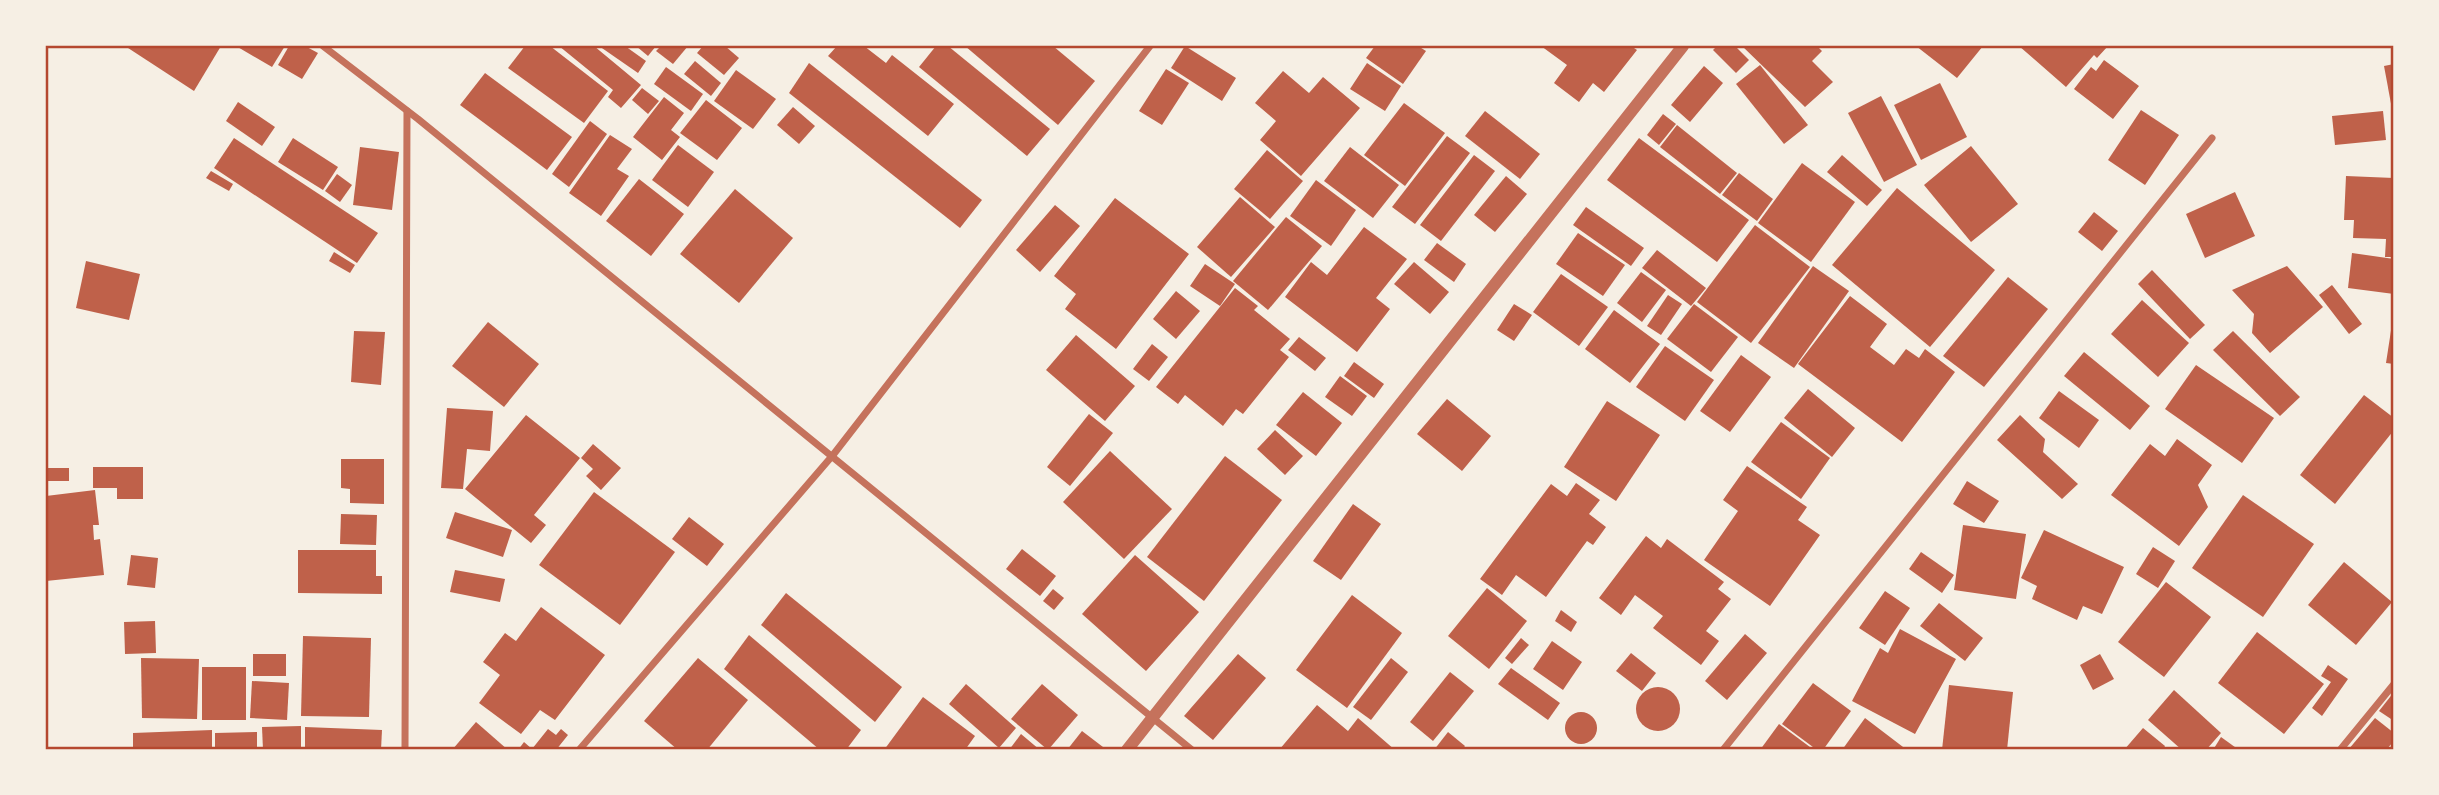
<svg xmlns="http://www.w3.org/2000/svg" width="2439" height="795" viewBox="0 0 2439 795" font-family="'Roboto Condensed',sans-serif">
  <rect width="100%" height="100%" fill="#f6efe4"/>
  <!-- building -->
  <g fill="#bf614a">
    <polygon points="125,46 221,46 194,91"/>
    <polygon points="236,46 285,46 272,67"/>
    <polygon points="289,46 305,46 318,53 302,79 278,65"/>
    <polygon points="525,46 550,46 608,91 584,123 508,68"/>
    <polygon points="559,46 594,46 641,85 621,108 608,97 613,90"/>
    <polygon points="599,46 625,46 646,61 638,73"/>
    <polygon points="636,46 656,46 648,56"/>
    <polygon points="661,46 688,46 673,64 656,51"/>
    <polygon points="703,46 725,46 739,58 724,75 697,53"/>
    <polygon points="837,46 864,46 886,63 892,55 954,104 928,136 828,56"/>
    <polygon points="936,46 948,46 1050,129 1027,156 919,67"/>
    <polygon points="965,46 1053,46 1095,81 1058,125"/>
    <polygon points="1185,46 1236,78 1222,101 1171,68"/>
    <polygon points="1375,46 1418,46 1426,51 1403,84 1366,58"/>
    <polygon points="1541,46 1631,46 1637,50 1604,92 1593,83 1579,102 1554,83 1567,65"/>
    <polygon points="1717,46 1735,46 1749,60 1736,73 1713,50"/>
    <polygon points="1742,46 1817,46 1822,51 1812,61 1833,82 1805,107"/>
    <polygon points="1916,46 1983,46 1957,78"/>
    <polygon points="2019,46 2108,46 2097,58 2094,55 2066,87"/>
    <polygon points="2104,60 2139,86 2113,119 2074,89 2091,67 2096,71"/>
    <polygon points="695,61 721,83 711,96 684,74"/>
    <polygon points="809,63 982,200 960,228 789,93"/>
    <polygon points="1367,63 1401,86 1385,111 1350,89"/>
    <polygon points="2394,64 2394,109 2392,109 2384,66"/>
    <polygon points="1760,65 1808,125 1784,144 1736,84"/>
    <polygon points="1704,66 1723,83 1690,122 1671,105"/>
    <polygon points="666,67 703,94 691,111 654,84"/>
    <polygon points="1166,69 1189,83 1162,125 1139,111"/>
    <polygon points="736,70 776,99 753,129 714,101"/>
    <polygon points="1283,71 1309,93 1323,77 1360,108 1301,176 1260,140 1276,121 1255,103"/>
    <polygon points="485,73 572,137 547,170 460,105"/>
    <polygon points="1940,83 1967,137 1921,160 1894,105"/>
    <polygon points="642,88 659,101 648,114 632,100"/>
    <polygon points="1881,96 1917,165 1884,182 1848,113"/>
    <polygon points="664,97 684,113 671,130 680,137 662,160 633,137"/>
    <polygon points="706,100 742,128 717,160 680,133"/>
    <polygon points="238,102 275,127 262,146 226,121"/>
    <polygon points="1404,103 1445,133 1405,186 1364,155"/>
    <polygon points="793,107 815,126 799,144 777,125"/>
    <polygon points="2141,110 2179,135 2145,185 2108,160"/>
    <polygon points="1485,111 1540,154 1520,179 1465,136"/>
    <polygon points="2383,111 2386,140 2335,145 2332,116"/>
    <polygon points="1663,114 1676,124 1659,145 1647,135"/>
    <polygon points="590,121 607,134 569,187 552,174"/>
    <polygon points="1677,125 1737,173 1720,194 1660,147"/>
    <polygon points="610,135 632,149 617,169 629,176 601,216 569,193"/>
    <polygon points="1447,136 1470,153 1415,224 1392,207"/>
    <polygon points="234,138 378,233 357,263 214,168"/>
    <polygon points="293,138 338,167 323,190 278,162"/>
    <polygon points="1639,138 1749,220 1717,262 1607,180"/>
    <polygon points="678,145 714,172 688,207 652,180"/>
    <polygon points="1971,146 2018,204 1971,242 1924,185"/>
    <polygon points="360,147 399,152 392,210 353,205"/>
    <polygon points="1350,147 1399,185 1373,218 1324,181"/>
    <polygon points="1267,150 1303,181 1270,219 1234,189"/>
    <polygon points="1474,155 1495,171 1441,241 1420,225"/>
    <polygon points="1842,155 1882,190 1867,206 1827,172"/>
    <polygon points="1802,163 1855,202 1811,262 1758,223"/>
    <polygon points="211,171 233,184 229,191 206,178"/>
    <polygon points="1739,173 1773,199 1757,221 1722,195"/>
    <polygon points="337,174 352,185 340,202 325,191"/>
    <polygon points="1506,176 1527,194 1495,232 1474,215"/>
    <polygon points="2346,176 2394,178 2394,257 2385,257 2386,239 2353,238 2354,220 2344,220"/>
    <polygon points="639,179 684,214 651,256 606,221"/>
    <polygon points="1316,180 1356,210 1331,246 1290,216"/>
    <polygon points="1897,188 1995,270 1930,347 1832,265"/>
    <polygon points="735,189 793,238 739,303 680,254"/>
    <polygon points="2235,192 2255,236 2205,258 2186,214"/>
    <polygon points="1240,197 1275,227 1231,277 1197,247"/>
    <polygon points="1115,198 1189,254 1116,349 1065,309 1076,294 1054,276"/>
    <polygon points="1055,205 1080,226 1040,272 1016,250"/>
    <polygon points="1586,207 1644,248 1631,266 1573,225"/>
    <polygon points="2094,212 2118,231 2102,251 2078,232"/>
    <polygon points="1286,217 1322,246 1268,310 1233,281"/>
    <polygon points="1755,225 1810,267 1751,343 1697,302"/>
    <polygon points="1364,227 1407,259 1376,298 1390,309 1357,352 1285,297 1311,262 1327,275"/>
    <polygon points="1578,233 1625,265 1603,296 1556,264"/>
    <polygon points="1437,243 1466,264 1454,282 1424,260"/>
    <polygon points="1657,250 1706,288 1691,306 1642,268"/>
    <polygon points="334,252 355,265 350,273 329,261"/>
    <polygon points="2352,253 2394,259 2394,294 2348,288"/>
    <polygon points="86,261 140,274 129,320 76,308"/>
    <polygon points="1414,262 1449,292 1430,314 1394,284"/>
    <polygon points="1205,264 1235,284 1220,306 1190,286"/>
    <polygon points="1813,266 1849,291 1794,368 1758,343"/>
    <polygon points="2287,266 2323,307 2270,353 2252,333 2254,314 2232,290"/>
    <polygon points="2152,270 2205,325 2190,339 2138,284"/>
    <polygon points="1641,272 1666,290 1642,322 1617,303"/>
    <polygon points="1561,274 1608,307 1579,346 1533,312"/>
    <polygon points="2008,277 2048,309 1984,387 1943,356"/>
    <polygon points="2332,285 2362,324 2349,334 2319,295"/>
    <polygon points="1235,288 1258,306 1254,310 1290,339 1280,350 1289,357 1243,414 1236,409 1223,426 1185,395 1178,404 1156,387"/>
    <polygon points="1176,291 1200,311 1176,339 1153,319"/>
    <polygon points="1668,295 1682,304 1661,335 1647,326"/>
    <polygon points="1850,296 1887,324 1870,347 1894,365 1906,349 1919,358 1925,349 1955,372 1902,442 1798,364"/>
    <polygon points="2142,300 2189,343 2158,377 2111,334"/>
    <polygon points="1514,304 1532,315 1514,341 1497,330"/>
    <polygon points="1694,304 1738,337 1711,372 1667,339"/>
    <polygon points="1614,310 1660,344 1630,383 1585,349"/>
    <polygon points="488,322 539,364 504,407 452,366"/>
    <polygon points="2392,324 2394,324 2394,364 2386,363"/>
    <polygon points="354,331 385,332 381,385 351,382"/>
    <polygon points="2233,331 2300,397 2280,416 2213,350"/>
    <polygon points="1076,335 1135,386 1105,421 1046,370"/>
    <polygon points="1299,337 1326,358 1315,371 1288,350"/>
    <polygon points="1152,344 1168,357 1149,381 1133,369"/>
    <polygon points="1665,346 1714,380 1685,421 1636,387"/>
    <polygon points="2084,352 2150,406 2130,430 2064,376"/>
    <polygon points="1741,355 1771,377 1730,432 1700,411"/>
    <polygon points="1354,362 1384,384 1374,398 1344,376"/>
    <polygon points="2196,365 2274,418 2242,463 2165,409"/>
    <polygon points="1340,376 1367,396 1352,416 1325,397"/>
    <polygon points="1808,389 1855,428 1832,457 1784,418"/>
    <polygon points="2059,391 2099,420 2079,448 2039,418"/>
    <polygon points="1303,392 1342,423 1316,456 1276,425"/>
    <polygon points="2364,395 2394,418 2394,430 2335,504 2300,475"/>
    <polygon points="1447,399 1491,436 1462,471 1417,434"/>
    <polygon points="1607,401 1660,435 1616,501 1564,467"/>
    <polygon points="447,408 493,411 490,451 467,449 463,489 441,488"/>
    <polygon points="1089,414 1113,433 1070,486 1047,467"/>
    <polygon points="526,415 580,458 534,515 546,525 531,543 465,489"/>
    <polygon points="2020,415 2045,439 2043,452 2078,484 2062,499 1997,440"/>
    <polygon points="1781,422 1830,458 1801,499 1751,462"/>
    <polygon points="1275,430 1303,456 1285,475 1257,449"/>
    <polygon points="2177,439 2212,465 2198,485 2208,507 2179,546 2111,495 2150,444 2165,456"/>
    <polygon points="593,444 621,468 601,490 586,476 593,469 581,458"/>
    <polygon points="1110,451 1172,509 1124,559 1063,502"/>
    <polygon points="1225,456 1282,500 1204,601 1147,557"/>
    <polygon points="341,459 384,459 384,504 350,503 350,489 341,488"/>
    <polygon points="1747,466 1807,507 1798,520 1820,535 1770,606 1704,560 1738,511 1723,500"/>
    <polygon points="93,467 143,467 143,499 117,499 117,488 93,488"/>
    <rect x="46" y="468" width="23" height="13"/>
    <polygon points="1967,481 1999,501 1984,523 1953,504"/>
    <polygon points="1576,483 1600,500 1589,514 1606,527 1593,545 1587,541 1546,597 1516,575 1502,595 1480,579 1551,484 1567,496"/>
    <polygon points="95,490 99,525 93,525 94,540 100,539 104,575 46,581 46,496"/>
    <polygon points="594,492 675,552 620,625 539,565"/>
    <polygon points="2243,495 2314,544 2263,617 2192,568"/>
    <polygon points="1353,504 1381,524 1341,580 1313,561"/>
    <polygon points="455,512 512,530 503,557 446,538"/>
    <polygon points="341,514 377,515 376,545 340,544"/>
    <polygon points="689,517 724,544 707,566 672,539"/>
    <polygon points="1963,525 2026,534 2016,599 1954,590"/>
    <polygon points="2044,530 2124,567 2102,614 2083,606 2077,620 2032,599 2037,586 2021,578"/>
    <polygon points="1646,536 1661,548 1667,539 1724,582 1718,589 1731,599 1706,631 1719,641 1701,665 1653,628 1663,616 1635,595 1621,615 1599,598"/>
    <polygon points="2153,547 2175,561 2158,588 2136,574"/>
    <polygon points="1022,549 1056,576 1040,596 1006,569"/>
    <polygon points="298,550 376,550 376,576 382,576 382,594 298,593"/>
    <polygon points="1921,552 1954,575 1942,593 1909,569"/>
    <polygon points="131,555 158,558 155,588 127,585"/>
    <polygon points="1135,555 1199,612 1146,671 1082,614"/>
    <polygon points="2344,562 2392,602 2356,645 2308,605"/>
    <polygon points="455,570 505,579 500,602 450,592"/>
    <polygon points="2166,582 2211,617 2164,677 2118,642"/>
    <polygon points="1487,588 1527,621 1489,669 1448,636"/>
    <polygon points="1053,589 1064,598 1054,610 1043,601"/>
    <polygon points="1885,591 1910,608 1885,645 1859,628"/>
    <polygon points="786,593 902,687 875,722 761,625"/>
    <polygon points="1352,595 1402,633 1347,708 1296,670"/>
    <polygon points="1939,603 1983,638 1965,661 1920,626"/>
    <polygon points="541,607 605,655 555,720 540,710 521,734 479,703 500,675 483,662 505,633 516,641"/>
    <polygon points="1561,610 1577,622 1571,632 1555,621"/>
    <polygon points="155,621 156,653 125,654 124,622"/>
    <polygon points="1900,629 1956,659 1915,734 1852,701 1880,648 1888,653"/>
    <polygon points="2257,632 2324,684 2284,734 2218,683"/>
    <polygon points="1745,634 1767,653 1727,700 1705,681"/>
    <polygon points="749,635 861,730 846,750 820,750 724,669"/>
    <polygon points="303,636 371,638 369,717 301,716"/>
    <polygon points="1521,638 1529,645 1512,664 1505,658"/>
    <polygon points="1552,641 1582,662 1563,690 1533,669"/>
    <polygon points="1631,653 1656,673 1642,691 1616,671"/>
    <rect x="253" y="654" width="33" height="22"/>
    <polygon points="1238,654 1266,678 1213,740 1184,716"/>
    <polygon points="2100,654 2114,679 2093,690 2080,665"/>
    <polygon points="141,658 199,659 197,719 142,718"/>
    <polygon points="698,658 748,700 707,750 678,750 644,721"/>
    <polygon points="1391,658 1408,672 1371,720 1353,707"/>
    <polygon points="2328,665 2348,679 2322,716 2312,708 2331,682 2321,676"/>
    <rect x="202" y="667" width="44" height="53"/>
    <polygon points="1511,668 1560,703 1548,720 1498,684"/>
    <polygon points="1450,672 1474,691 1433,741 1410,722"/>
    <polygon points="252,681 289,683 287,720 250,718"/>
    <polygon points="1813,683 1851,711 1823,750 1817,750 1782,724"/>
    <polygon points="966,684 1016,728 999,748 949,704"/>
    <polygon points="1042,684 1078,715 1048,750 1011,719"/>
    <polygon points="1949,685 2013,692 2007,750 1942,750"/>
    <circle cx="1658" cy="709" r="22"/>
    <polygon points="2174,690 2221,733 2206,750 2182,750 2148,720"/>
    <polygon points="2394,692 2394,721 2379,711"/>
    <polygon points="923,697 975,736 965,750 884,750"/>
    <polygon points="1317,705 1348,731 1358,718 1395,750 1279,750"/>
    <circle cx="1581" cy="728" r="16"/>
    <polygon points="1865,718 1907,750 1842,750"/>
    <polygon points="2375,718 2394,733 2394,741 2386,750 2348,750"/>
    <polygon points="476,722 508,750 452,750"/>
    <polygon points="1779,724 1814,750 1760,750"/>
    <polygon points="301,726 301,750 263,750 262,727"/>
    <polygon points="305,727 382,730 381,750 305,750"/>
    <polygon points="2143,728 2165,746 2163,750 2124,750"/>
    <polygon points="548,729 556,735 561,729 568,735 556,750 518,750 524,742 532,749"/>
    <polygon points="212,730 212,750 133,750 133,733"/>
    <polygon points="1082,731 1103,747 1102,750 1067,750"/>
    <polygon points="257,732 257,750 215,750 215,733"/>
    <polygon points="1448,732 1465,746 1462,750 1434,750"/>
    <polygon points="1021,734 1040,750 1009,750"/>
    <polygon points="2221,737 2239,750 2213,750"/>
  </g>
  <g fill="none" stroke-linecap="round" stroke-linejoin="round">
    <!-- minor -->
    <g stroke="#c5725c" stroke-width="7">
      <polyline points="323,46 418,119 1192,750"/>
      <polyline points="405,750 407,111"/>
      <polyline points="579,750 833,455 1150,46"/>
      <polyline points="1723,750 2212,138"/>
      <polyline points="2340,750 2394,684"/>
    </g>
    <!-- tertiary -->
    <polyline stroke="#c5725c" stroke-width="12" points="1127,750 1683,46"/>
  </g>
  <!-- border -->
  <rect width="2439" height="795" fill="none" stroke="#f6efe4" stroke-width="94"/>
  <rect x="47" y="47" width="2345" height="701" fill="none" stroke="#b5482f" stroke-width="2.5"/>
</svg>
